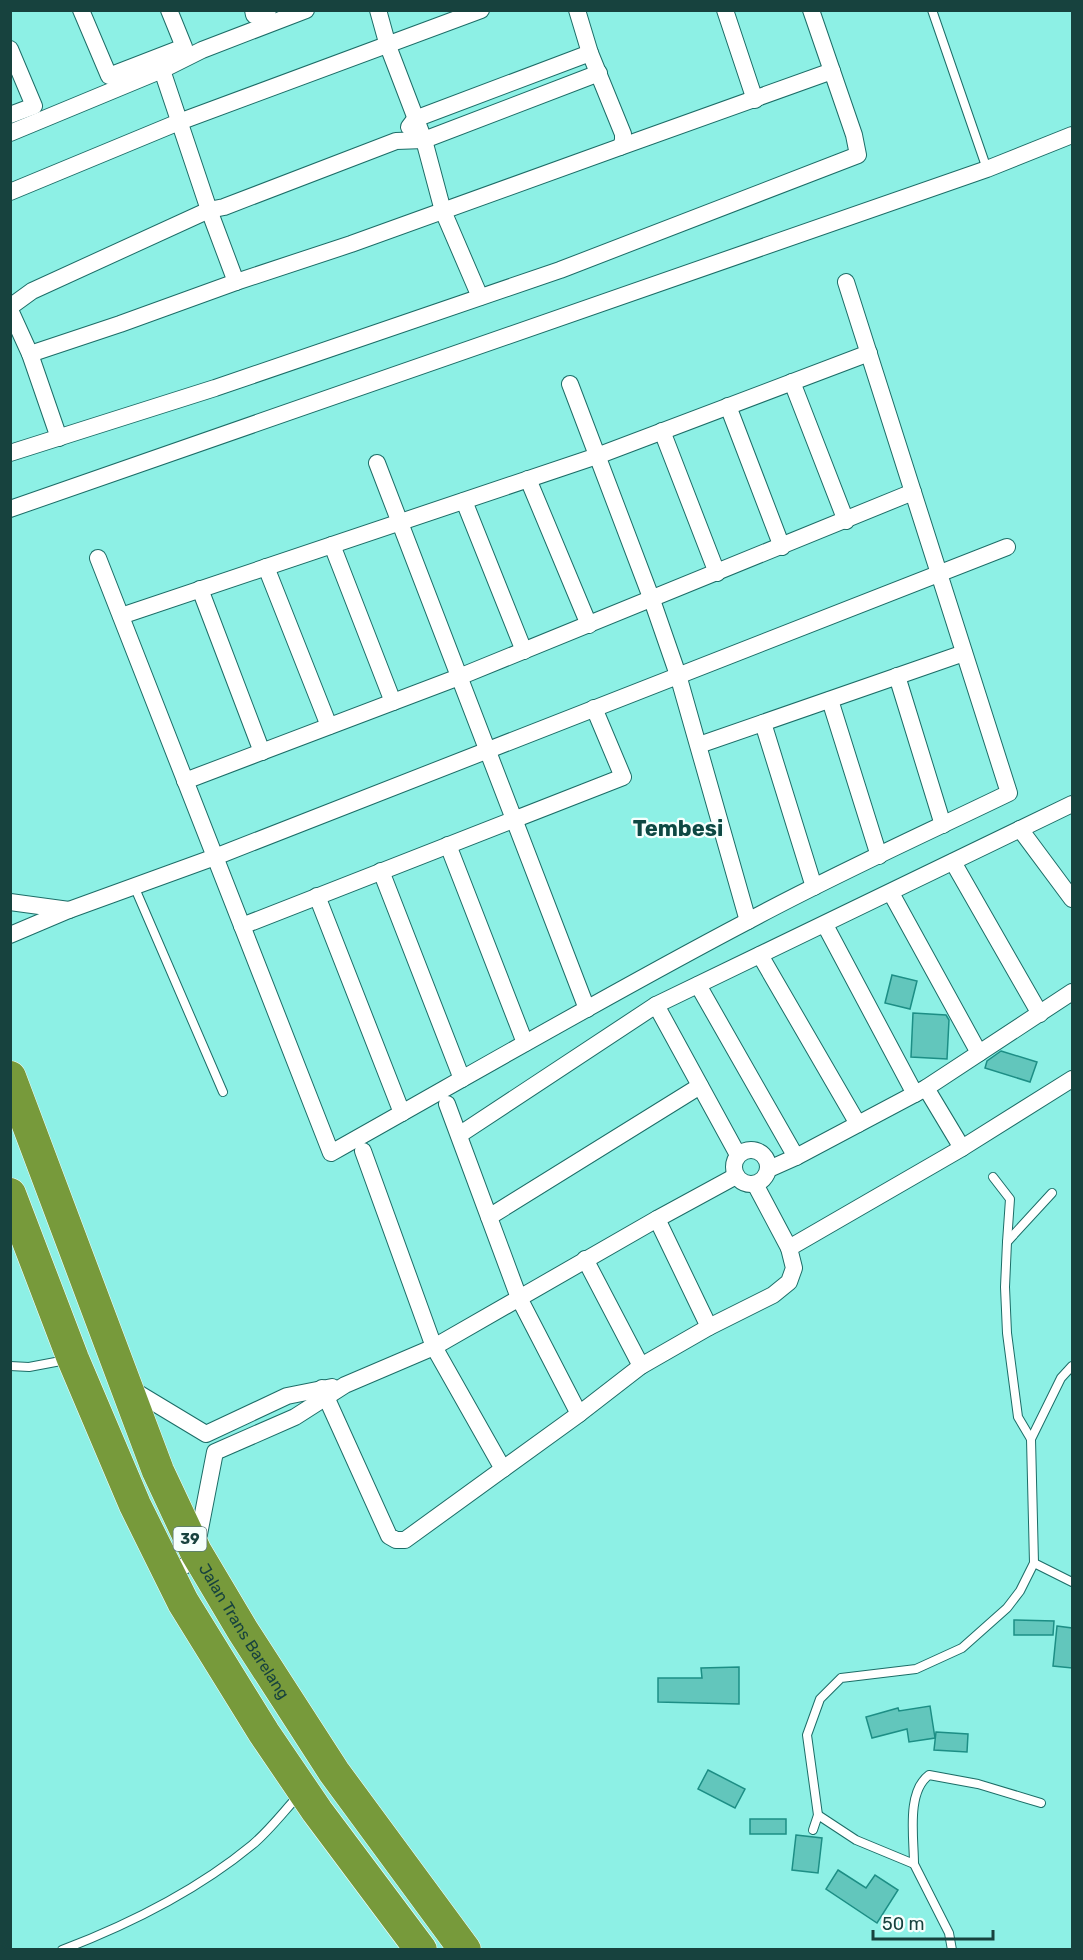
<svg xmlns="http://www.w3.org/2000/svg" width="1083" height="1960" viewBox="0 0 1083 1960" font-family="Rubik,sans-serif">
  <rect width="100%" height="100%" fill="#8df0e5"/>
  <!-- building -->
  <g fill="#62c6bc" stroke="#1d8e85" stroke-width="1.5">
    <polygon points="892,975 917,981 910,1009 885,1003"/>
    <polygon points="913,1013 946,1015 949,1020 947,1059 911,1057"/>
    <polygon points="1001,1051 1037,1062 1030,1082 985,1068 987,1061"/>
    <polygon points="1014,1620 1054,1621 1053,1635 1014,1635"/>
    <polygon points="1057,1626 1072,1628 1072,1668 1053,1666"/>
    <polygon points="739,1667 739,1704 658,1702 658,1678 702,1678 701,1668"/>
    <polygon points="930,1706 935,1738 909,1742 907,1729 872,1738 866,1717 898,1708 899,1711"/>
    <polygon points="936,1732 968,1734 967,1752 934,1750"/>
    <polygon points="708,1770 745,1789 735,1808 698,1789"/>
    <rect x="750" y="1819" width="36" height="15"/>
    <polygon points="796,1835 822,1838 818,1873 792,1870"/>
    <polygon points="838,1870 866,1888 875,1875 898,1890 877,1923 826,1889"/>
  </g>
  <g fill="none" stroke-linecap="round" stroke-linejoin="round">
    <!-- lane casing -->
    <g stroke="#1c6d67" stroke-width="10">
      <g id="lane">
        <polyline points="932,10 987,169"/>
        <polyline points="134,886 223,1092"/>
        <polyline points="993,1177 1010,1199 1007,1242"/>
        <polyline points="10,1366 29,1367 66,1360"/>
        <polyline points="1031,1439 1061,1378 1072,1366"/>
        <polyline points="1034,1563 1072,1582"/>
        <polyline points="818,1815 807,1735 820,1699 841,1678 916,1669 962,1648 1007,1608 1020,1591 1034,1563 1031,1439 1018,1417 1007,1333 1005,1287 1007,1242 1052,1193"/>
        <polyline points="813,1830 818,1815 856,1840 914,1864 949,1933 952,1950"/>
        <path d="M 914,1864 C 914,1838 906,1792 929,1775 L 978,1784 L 1041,1803"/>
        <path d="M 62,1950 C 130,1924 195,1892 252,1845 C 269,1831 284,1811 299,1795"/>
      </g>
    </g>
    <!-- street casing -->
    <g stroke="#1c6d67" stroke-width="18">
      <g id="street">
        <polyline points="81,10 109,76 184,47 169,10"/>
        <polyline points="253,10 254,15 268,10"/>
        <polyline points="378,10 388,46 424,140 443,211 480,297"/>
        <polyline points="725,10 755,100"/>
        <polyline points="10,49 34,106 10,115"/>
        <polyline points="162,70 209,210 236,282"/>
        <polyline points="409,127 415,119 590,53"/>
        <polyline points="10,133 162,70 202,50 306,10"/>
        <polyline points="620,147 832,71"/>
        <polyline points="10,192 179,122 481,10"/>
        <polyline points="10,307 32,291 209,210 224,207 396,141 424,140 599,73"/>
        <polyline points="10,310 30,354 59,438"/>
        <polyline points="30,354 120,324 236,282 351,244 620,147 623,141 623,134 590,53 577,10"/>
        <polyline points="792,382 846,521"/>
        <polyline points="570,384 652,600 678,675 748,921"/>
        <polyline points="728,406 782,547"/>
        <polyline points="662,431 717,573"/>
        <polyline points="10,453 215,388 560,270 858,155 854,135 811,10"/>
        <polyline points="377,463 587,1009"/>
        <polyline points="528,479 589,625"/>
        <polyline points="464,501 524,651"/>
        <polyline points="10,509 987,169 1072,135"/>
        <polyline points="332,545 393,702"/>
        <path d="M 98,558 L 331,1153 C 470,1075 607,995 748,921 C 833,875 922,835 1009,793 L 846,282"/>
        <polyline points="266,567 329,726"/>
        <polyline points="200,589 262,752"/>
        <polyline points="121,616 597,456 869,353"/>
        <polyline points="897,676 943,825"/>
        <polyline points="830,700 879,856"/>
        <polyline points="763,723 814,887"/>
        <polyline points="699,745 964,653"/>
        <polyline points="185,781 459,677 913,492"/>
        <polyline points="1020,829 1072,899"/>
        <polyline points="448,845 525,1043"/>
        <polyline points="953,862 1040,1014"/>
        <polyline points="381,871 462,1079"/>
        <polyline points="891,893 979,1053"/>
        <polyline points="317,896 402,1113"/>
        <polyline points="10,902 69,910"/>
        <polyline points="825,925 915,1094"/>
        <polyline points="242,926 623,777 594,708"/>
        <polyline points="10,935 69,910 215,857 1007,547"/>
        <polyline points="760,955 858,1124"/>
        <polyline points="698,985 796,1157"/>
        <polyline points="656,1005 738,1155"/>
        <polyline points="926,1088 962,1148"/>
        <polyline points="447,1104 519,1298 579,1414"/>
        <polyline points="459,1135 656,1005 1072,804"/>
        <circle cx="751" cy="1167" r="17"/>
        <polyline points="363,1151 434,1347 503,1469"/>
        <polyline points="769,1169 796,1157 926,1088 1072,992"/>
        <polyline points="755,1184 789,1248"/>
        <polyline points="489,1217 700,1086"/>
        <polyline points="657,1219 709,1327"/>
        <polyline points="585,1259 641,1366"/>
        <polyline points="128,1387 206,1434 287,1396 332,1387"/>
        <polyline points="322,1388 389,1536 396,1540 405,1540 579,1414 641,1366 709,1327 773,1295 789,1282 794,1268 789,1248 962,1148 1072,1079"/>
        <polyline points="169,1575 194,1560 215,1452 295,1417 345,1385 434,1347 657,1219 736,1176"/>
      </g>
    </g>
    <!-- highway casing -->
    <g stroke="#fff" stroke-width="33">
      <g id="highway">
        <path id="s1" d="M 10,1077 L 158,1471 L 196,1552 L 243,1631 L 334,1772 L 465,1950"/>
        <polyline points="10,1194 73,1359 135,1505 183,1602 264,1733 317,1811 421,1950"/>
      </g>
    </g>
    <!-- lane -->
    <use href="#lane" stroke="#fff" stroke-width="8"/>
    <!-- street -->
    <use href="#street" stroke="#fff" stroke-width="16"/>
    <!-- highway -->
    <use href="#highway" stroke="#779a3b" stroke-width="32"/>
  </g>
  <g text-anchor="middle" stroke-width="4.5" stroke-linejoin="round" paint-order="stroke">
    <!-- shield labels -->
    <rect fill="#f6fffd" stroke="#5a7b77" stroke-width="1.5" x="173.5" y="1527" width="33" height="24" rx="4.5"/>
    <g font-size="15" font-weight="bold" fill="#17423e">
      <text x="190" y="1544">39</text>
    </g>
    <!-- street labels -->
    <g font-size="16" fill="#17423e" stroke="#f6fffd">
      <text dy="6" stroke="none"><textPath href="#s1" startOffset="603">Jalan Trans Barelang</textPath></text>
    </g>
    <!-- district labels -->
    <g font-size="22" font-weight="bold" fill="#0e4843" stroke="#f6fffd">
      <text x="678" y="836">Tembesi</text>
    </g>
  </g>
  <!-- border -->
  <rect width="1083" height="1960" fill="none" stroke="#17423e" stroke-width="24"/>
  <!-- scale -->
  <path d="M873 1930v9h120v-9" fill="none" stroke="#17423e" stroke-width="3"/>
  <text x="882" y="1930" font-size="18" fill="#17423e" stroke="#f6fffd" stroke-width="4.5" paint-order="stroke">50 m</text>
</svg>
